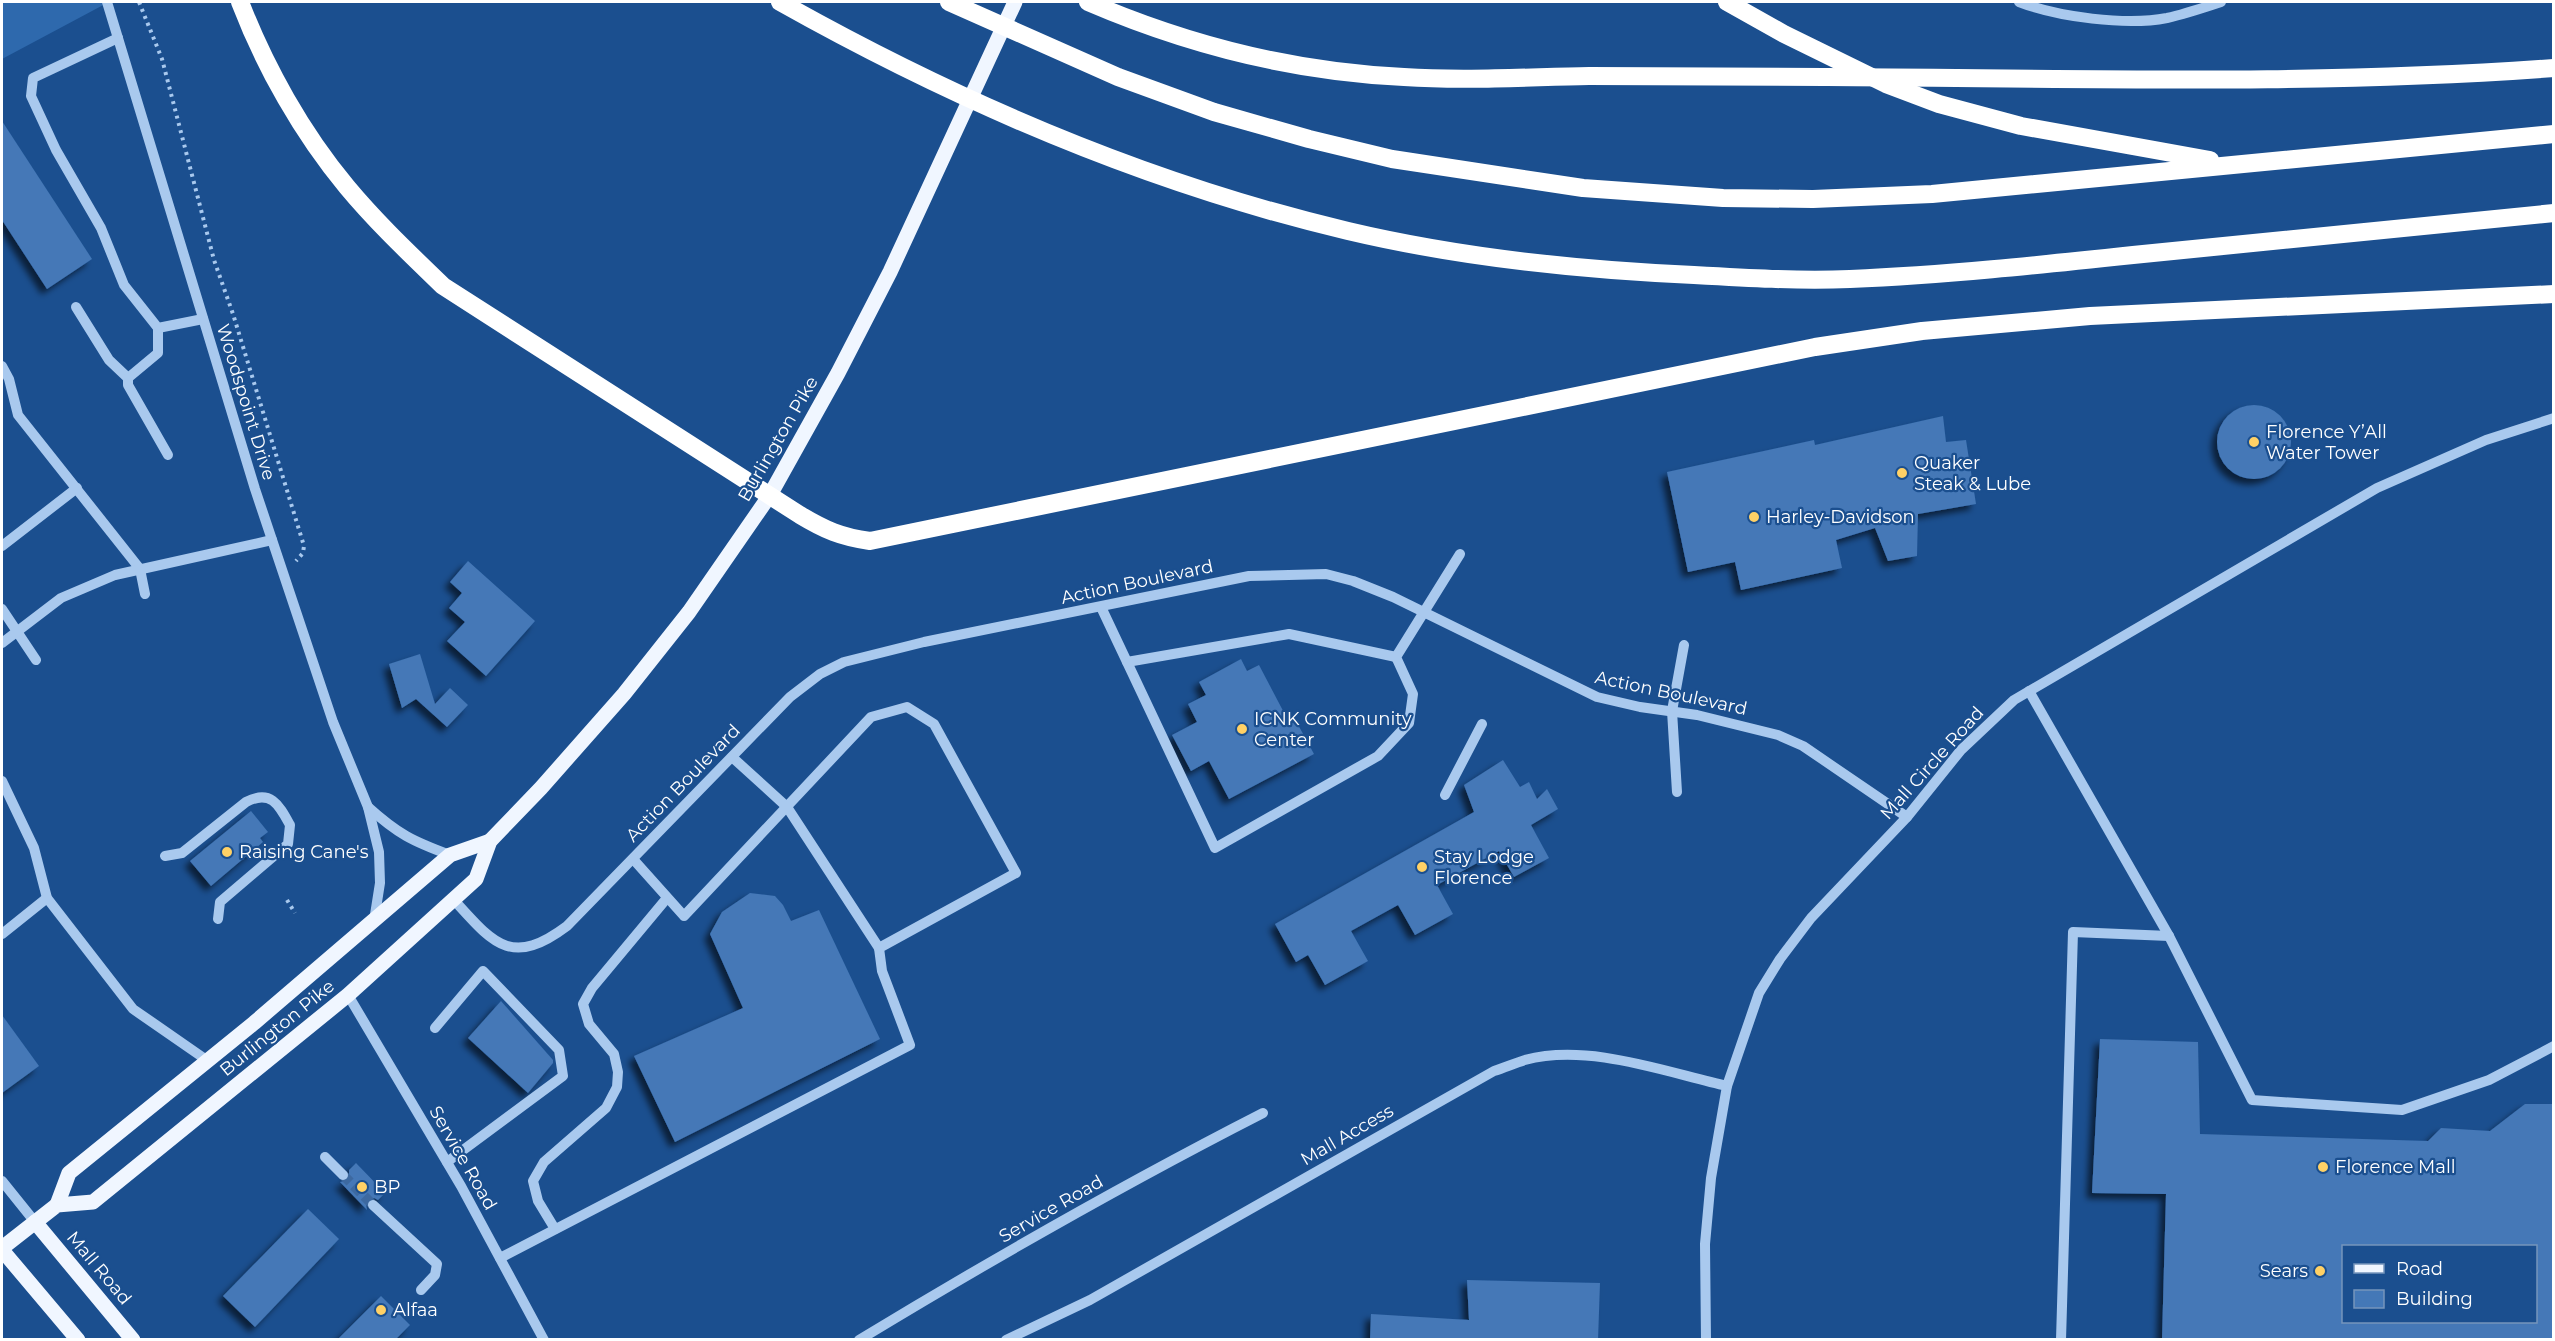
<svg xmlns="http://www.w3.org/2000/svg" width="2555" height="1341" viewBox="0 0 2555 1341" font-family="Montserrat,sans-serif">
  <defs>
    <filter id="shadow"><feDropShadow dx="-5.5" dy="5.5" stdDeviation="3" flood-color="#0009"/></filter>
  </defs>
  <rect width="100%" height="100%" fill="#1b4f8f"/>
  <!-- green -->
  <polygon fill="#2e69ad" points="2,2 107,2 107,3 2,59"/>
  <!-- building -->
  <g fill="#4478b7" fill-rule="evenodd" filter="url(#shadow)">
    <polygon points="2,121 92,259 47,289 2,220"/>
    <circle cx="2254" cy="442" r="37"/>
    <polygon points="1943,416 1946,442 1966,440 1976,504 1918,514 1917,556 1888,561 1875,528 1836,540 1842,568 1741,590 1735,562 1688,572 1667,472 1814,440 1815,445"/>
    <polygon points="468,561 535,621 486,676 447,641 465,622 449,608 462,593 450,582"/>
    <polygon points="420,654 435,704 450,688 468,705 447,727 416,699 402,708 389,664"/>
    <polygon points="1241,659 1247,671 1259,665 1290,724 1296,721 1314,754 1229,799 1209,761 1191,771 1172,735 1197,722 1188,704 1206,695 1199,682"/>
    <polygon points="1503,760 1520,787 1529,782 1537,799 1547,789 1558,809 1531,825 1549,858 1514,877 1499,851 1437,885 1453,914 1415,935 1398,905 1351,931 1368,961 1325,985 1308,955 1296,962 1275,924 1474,812 1464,785"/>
    <polygon points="251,811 268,832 260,838 263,842 211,886 190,861"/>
    <polygon points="750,893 775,896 783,905 791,921 819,910 880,1039 675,1142 634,1056 743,1008 710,934 722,912"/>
    <polygon points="501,1001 553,1060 553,1063 528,1093 468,1038"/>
    <polygon points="2,1015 39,1066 2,1093"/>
    <path d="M 2100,1039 L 2198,1042 L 2200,1134 L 2428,1141 L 2441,1128 L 2490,1131 L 2525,1104 L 2553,1104 L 2553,1340 L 2162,1340 L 2166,1194 L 2092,1193 ZM 2343,1246 L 2535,1246 L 2535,1322 L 2343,1322 Z"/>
    <polygon points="356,1163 385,1193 378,1200 374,1198 368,1200 366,1204 367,1210 340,1182 349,1180 349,1170"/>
    <polygon points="308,1209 339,1239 255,1327 223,1296"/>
    <polygon points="1467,1280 1600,1283 1598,1340 1370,1340 1371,1314 1469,1320"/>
    <polygon points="381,1296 410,1325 395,1340 337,1340"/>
  </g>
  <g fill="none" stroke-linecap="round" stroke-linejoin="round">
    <!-- minor-tunnel -->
    <polyline stroke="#3d69a0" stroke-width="10" stroke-dasharray="10 5" stroke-linecap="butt" points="343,1175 373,1205"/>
    <!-- path -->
    <g stroke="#a9c9ee" stroke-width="4" stroke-dasharray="3 4.5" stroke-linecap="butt">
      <polyline points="139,2 162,59 214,260 233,314 304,546 303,553 296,561"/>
      <polyline points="287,900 295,913"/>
    </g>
    <!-- minor -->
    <g stroke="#a9c9ee" stroke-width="10">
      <polyline points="107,2 255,489 333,722 368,807 379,852 380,883 374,921"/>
      <path d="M 2019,2 C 2058,17 2126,26 2167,18 C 2185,14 2203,8 2221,2"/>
      <polyline points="118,38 33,78 31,96 56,150 101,228 124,285 158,328 203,319"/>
      <polyline points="76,307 109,360 128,378"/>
      <polyline points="158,328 158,353 128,378 128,385 168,455"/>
      <polyline points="2,366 9,379 18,415 140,569 145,594"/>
      <polyline points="2,546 77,488"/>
      <polyline points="1101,607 1215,848 1378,756 1409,723 1413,694 1396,657 1460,554"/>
      <polyline points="2,609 36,660"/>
      <polyline points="2,643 61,598 115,575 272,540"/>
      <polyline points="1127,662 1289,634 1396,657"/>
      <polyline points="2029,691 2169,936 2252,1100 2402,1110 2489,1080 2554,1046"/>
      <polyline points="732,757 787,807 879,948"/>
      <polyline points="2,781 34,848 47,898 133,1009 208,1061"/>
      <polyline points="1677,792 1672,711 1684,645"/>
      <polyline points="1445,795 1482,724"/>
      <path d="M 368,807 C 398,834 412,841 450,855"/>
      <path d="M 165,856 L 182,853 L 246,802 C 271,789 279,805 290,825 L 288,844 L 220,902 L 218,919"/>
      <path d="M 454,900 C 493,943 511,968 567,926 L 790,697 L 820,674 L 844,662 L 924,642 L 1249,576 L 1326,574 L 1353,581 L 1393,597 L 1597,697 L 1640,707 L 1697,715 L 1778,735 L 1803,746 L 1907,817"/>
      <polyline points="2,934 47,898"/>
      <polyline points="348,995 461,1186 544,1340"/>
      <polyline points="435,1028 483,971 559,1050 563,1076 447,1162"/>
      <polyline points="325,1157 343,1175"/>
      <polyline points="2,1181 35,1222"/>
      <polyline points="373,1205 437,1264 435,1275 421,1290"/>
      <polyline points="555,1229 538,1201 533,1181 544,1162 606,1108 617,1087 618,1072 614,1054 589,1024 583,1004 592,988 667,898"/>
      <polyline points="500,1258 910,1045 882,971 879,948 1016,873 934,724 907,707 871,717 684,916 633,859"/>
      <path d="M 859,1340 C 991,1260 1126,1183 1263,1113"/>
      <path d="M 1006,1340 L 1090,1300 L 1494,1071 C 1504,1068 1515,1063 1525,1060 C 1588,1043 1665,1072 1727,1086"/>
      <polyline points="1706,1340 1705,1244 1711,1178 1727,1086 1759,993 1780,959 1811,918 1907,817 1961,750 2014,700 2377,488 2486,440 2554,418"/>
      <polyline points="2061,1340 2073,932 2169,936"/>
    </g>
    <!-- major -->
    <g stroke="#f0f6ff" stroke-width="15">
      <polyline points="57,1205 69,1173 254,1023 450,855 490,841"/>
      <polyline points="35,1222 133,1340"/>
      <polyline points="2,1248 57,1205 93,1202 348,995 476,879 490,841 541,788 624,694 689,612 770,495 838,373 890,272 1015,2"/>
      <polyline points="2,1250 78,1340"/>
    </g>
    <!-- highway -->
    <g stroke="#fff" stroke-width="18">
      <path d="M 240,2 C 265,67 302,133 347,187 C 377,223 410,254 443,286 L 800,515 C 825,530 841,537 870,541 L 1815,347 L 1922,331 L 2090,316 L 2554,294"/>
      <path d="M 780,2 C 958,102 1149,184 1348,231 C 1458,257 1581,270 1694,275 C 1746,278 1798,281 1850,279 C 1945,275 2039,265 2133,255 C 2273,241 2413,226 2554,213"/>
      <polyline points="949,2 1118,77 1214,112 1309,139 1392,159 1583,188 1723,198 1813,199 1932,194 2554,134"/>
      <path d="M 1088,2 C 1188,45 1295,72 1404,77 C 1465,81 1528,77 1589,76 C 1669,76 1748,76 1827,77 C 2069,78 2312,86 2554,68"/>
      <polyline points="1727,2 1784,34 1886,84 1939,104 2021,126 2210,160"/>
    </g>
  </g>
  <!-- markers -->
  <g fill="#ffd166" stroke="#1b4f8f" stroke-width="2">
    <circle cx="2254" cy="442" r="6"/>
    <circle cx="1902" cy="473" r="6"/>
    <circle cx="1754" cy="517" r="6"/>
    <circle cx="1242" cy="729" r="6"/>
    <circle cx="227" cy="852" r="6"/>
    <circle cx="1422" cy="867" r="6"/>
    <circle cx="2323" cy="1167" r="6"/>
    <circle cx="362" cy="1187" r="6"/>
    <circle cx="2320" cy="1271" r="6"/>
    <circle cx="381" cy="1310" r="6"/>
  </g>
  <g text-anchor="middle" stroke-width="4.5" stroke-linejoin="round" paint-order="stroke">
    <!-- street labels -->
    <g font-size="18" fill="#fff" stroke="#1b4f8f">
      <text transform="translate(246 402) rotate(73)" y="6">Woodspoint Drive</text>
      <text transform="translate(778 439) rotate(-60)" y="6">Burlington Pike</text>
      <text transform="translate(1137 582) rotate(-12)" y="6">Action Boulevard</text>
      <text transform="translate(1671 693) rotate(12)" y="6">Action Boulevard</text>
      <text transform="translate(1932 763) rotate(-48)" y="6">Mall Circle Road</text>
      <text transform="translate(683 783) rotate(-46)" y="6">Action Boulevard</text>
      <text transform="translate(277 1028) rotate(-39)" y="6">Burlington Pike</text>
      <text transform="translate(1347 1135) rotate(-30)" y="6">Mall Access</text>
      <text transform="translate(463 1158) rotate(60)" y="6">Service Road</text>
      <text transform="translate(1051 1209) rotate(-30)" y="6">Service Road</text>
      <text transform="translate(99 1268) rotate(50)" y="6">Mall Road</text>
    </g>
    <!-- poi labels -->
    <g font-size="18" fill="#fff" stroke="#1b4f8f" text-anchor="start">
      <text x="2266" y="438">Florence Y’All<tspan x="2266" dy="21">Water Tower</tspan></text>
      <text x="1914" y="469">Quaker<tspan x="1914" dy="21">Steak &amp; Lube</tspan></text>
      <text x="1766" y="523">Harley-Davidson</text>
      <text x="1254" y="725">ICNK Community<tspan x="1254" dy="21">Center</tspan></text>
      <text x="239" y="858">Raising Cane's</text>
      <text x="1434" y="863">Stay Lodge<tspan x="1434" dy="21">Florence</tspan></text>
      <text x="2335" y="1173">Florence Mall</text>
      <text x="374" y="1193">BP</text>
      <text x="2308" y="1277" text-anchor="end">Sears</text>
      <text x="393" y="1316">Alfaa</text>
    </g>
  </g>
  <!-- border -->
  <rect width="2555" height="1341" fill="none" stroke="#ffffff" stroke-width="6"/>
  <!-- legend -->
  <rect x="2342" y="1245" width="195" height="78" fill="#1b4f8f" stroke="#7695bc" stroke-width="1.5"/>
  <rect x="2354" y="1264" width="30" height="9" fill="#f0f6ff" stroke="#7695bc" stroke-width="1.5"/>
  <text x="2396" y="1275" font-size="18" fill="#ffffff">Road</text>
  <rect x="2354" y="1290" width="30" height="18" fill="#4478b7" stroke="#7695bc" stroke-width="1.5"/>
  <text x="2396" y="1305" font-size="18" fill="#ffffff">Building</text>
</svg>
